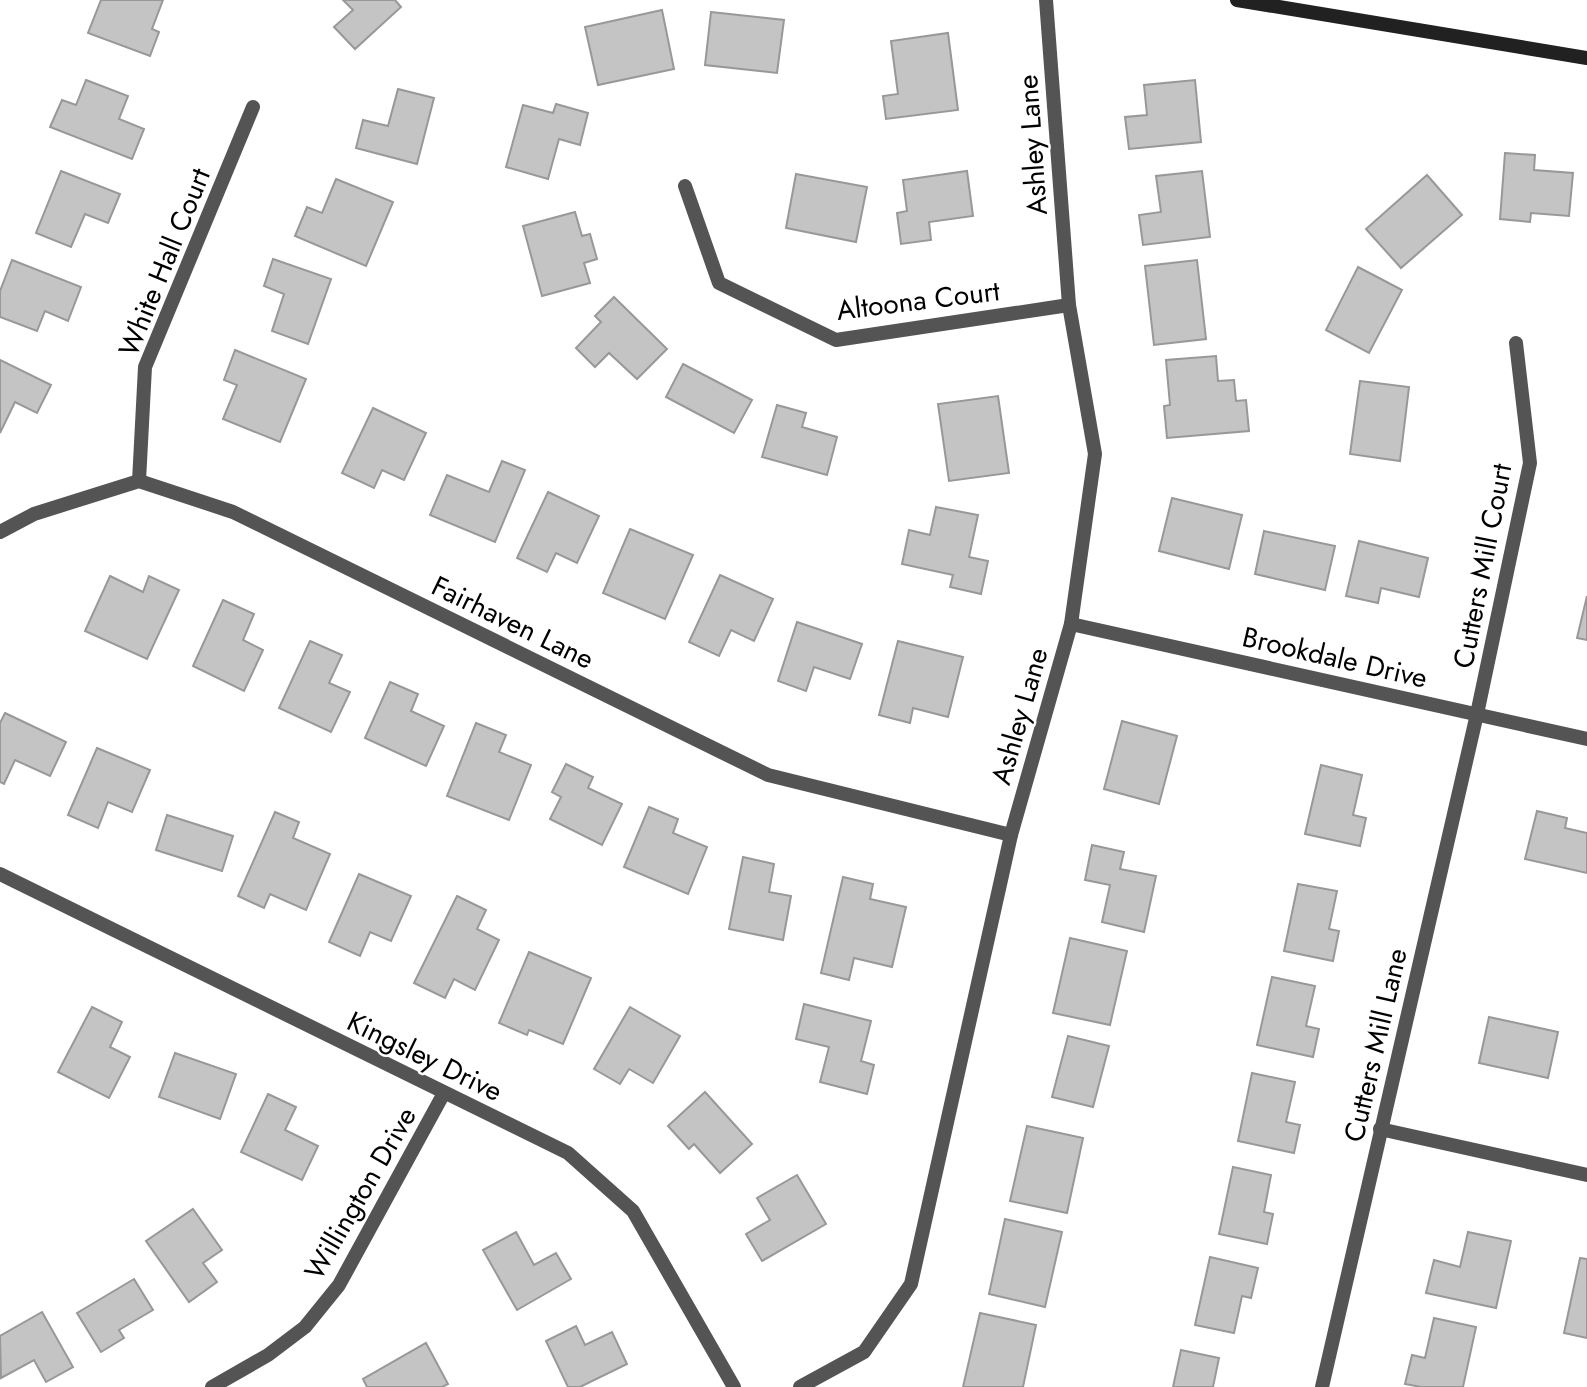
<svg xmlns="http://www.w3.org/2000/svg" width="1587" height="1387" viewBox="0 0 1587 1387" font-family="Jost,sans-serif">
  <rect width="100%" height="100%" fill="#fff"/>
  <!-- building -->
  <g fill="#c4c4c4" stroke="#989898" stroke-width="2">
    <polygon points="101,0 163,0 152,29 159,32 150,56 88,33"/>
    <polygon points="343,0 395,0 401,7 355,49 334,27 353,10"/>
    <polygon points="662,10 674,69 598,85 585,27"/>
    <polygon points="711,12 784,20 777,73 705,65"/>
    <polygon points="948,33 958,110 886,119 883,96 898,94 891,41"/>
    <polygon points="86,80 128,96 119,119 144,129 132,159 50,127 62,100 76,105"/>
    <polygon points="1195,80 1201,142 1129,149 1125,117 1147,115 1144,85"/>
    <polygon points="398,89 434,98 417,164 356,148 363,120 388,126"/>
    <polygon points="556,104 588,113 580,145 559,139 548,179 506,167 523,105 553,113"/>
    <polygon points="1505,153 1535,155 1534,170 1573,173 1569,216 1531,213 1530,222 1500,219"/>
    <polygon points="61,171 120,194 108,223 85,214 71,247 36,233"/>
    <polygon points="967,171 973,216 929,222 931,240 901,244 897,213 907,211 903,180"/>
    <polygon points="1202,171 1210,237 1143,245 1139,215 1161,212 1156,176"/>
    <polygon points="796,174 867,187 856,242 786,228"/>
    <polygon points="1427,175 1462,215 1401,268 1366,229"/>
    <polygon points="336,179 393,202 366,266 295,236 307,207 322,213"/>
    <polygon points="575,212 582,236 590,234 597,259 584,263 590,283 542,296 523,226"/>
    <polygon points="273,259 331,279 308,344 272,331 284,294 264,286"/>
    <polygon points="12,260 81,287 68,321 45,311 37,331 0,317 0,291"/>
    <polygon points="1197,260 1206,339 1154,345 1145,266"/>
    <polygon points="1358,267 1402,290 1369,353 1326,330"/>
    <polygon points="614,297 667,349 637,379 609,353 595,367 576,348 601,322 595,316"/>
    <polygon points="235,350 306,379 280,442 223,419 237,385 224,380"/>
    <polygon points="1216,356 1218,381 1234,380 1236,401 1246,400 1249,431 1167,438 1164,406 1170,405 1166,360"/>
    <polygon points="0,360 51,385 37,413 15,402 0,433"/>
    <polygon points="683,364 752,400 734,433 666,397"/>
    <polygon points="1360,381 1409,387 1400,461 1350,454"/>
    <polygon points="998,396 1009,473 949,481 938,404"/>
    <polygon points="777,405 806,413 802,427 837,437 827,475 762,457"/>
    <polygon points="373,408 426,433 404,480 382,470 374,488 342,473"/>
    <polygon points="502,461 525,470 495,542 430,515 447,475 489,492"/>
    <polygon points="548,492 599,516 577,563 556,553 547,572 517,558"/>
    <polygon points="1172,498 1242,515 1229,569 1159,551"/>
    <polygon points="936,507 978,515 969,557 988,561 981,594 950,587 953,575 902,564 909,530 930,535"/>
    <polygon points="630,529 693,555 665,619 603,593"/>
    <polygon points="1264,531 1335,546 1325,590 1255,574"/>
    <polygon points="1359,541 1428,558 1419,597 1381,588 1378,603 1346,596"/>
    <polygon points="720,575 773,599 754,641 731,630 719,656 689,642"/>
    <polygon points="110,576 143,592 149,576 179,590 147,659 85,631"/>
    <polygon points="1587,596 1587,640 1577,638"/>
    <polygon points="223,600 254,614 243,640 263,650 244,691 193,666"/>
    <polygon points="797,622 862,644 850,679 814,667 806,691 778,681"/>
    <polygon points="310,641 342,655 329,683 350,692 331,732 279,708"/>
    <polygon points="898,641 963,657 948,717 913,708 910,723 879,715"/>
    <polygon points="390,682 418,694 411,711 444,726 426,766 365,738"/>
    <polygon points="5,713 66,742 50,776 15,760 4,784 0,782 0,723"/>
    <polygon points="1122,721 1177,736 1159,804 1104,789"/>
    <polygon points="476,723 506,735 499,752 531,765 509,820 447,796"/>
    <polygon points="97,748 150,770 132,812 108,802 98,828 68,815"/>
    <polygon points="566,764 593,777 588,788 622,804 602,845 550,819 561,797 552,792"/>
    <polygon points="1321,765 1362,775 1353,815 1366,818 1360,846 1305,834"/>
    <polygon points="649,807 678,819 673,833 707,847 688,894 624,867"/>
    <polygon points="1537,811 1567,818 1565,828 1587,833 1587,873 1525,859"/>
    <polygon points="275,812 299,822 293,838 330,854 306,910 270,894 264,908 238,896"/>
    <polygon points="167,815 233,836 222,871 156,850"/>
    <polygon points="1092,845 1124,852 1120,869 1156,876 1144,932 1102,922 1110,885 1085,880"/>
    <polygon points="743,857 774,864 769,892 791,896 783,940 729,929"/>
    <polygon points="359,874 411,896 391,941 370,932 360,956 329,942"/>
    <polygon points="843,877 873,884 870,899 906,907 892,967 854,958 849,980 821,973"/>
    <polygon points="1298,884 1337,891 1329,929 1339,931 1333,961 1284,951"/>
    <polygon points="457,896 486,910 477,929 499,940 475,990 454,979 445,998 414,983"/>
    <polygon points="1070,938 1127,951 1110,1025 1053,1013"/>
    <polygon points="529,952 591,978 563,1044 529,1030 527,1035 499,1023"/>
    <polygon points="1272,977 1315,986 1306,1026 1319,1029 1313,1057 1257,1045"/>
    <polygon points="804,1004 871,1021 861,1061 874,1065 867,1094 820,1082 829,1047 796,1039"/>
    <polygon points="92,1007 122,1022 110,1047 130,1057 109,1098 58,1072"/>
    <polygon points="630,1007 680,1036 653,1083 629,1069 620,1084 594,1069"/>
    <polygon points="1489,1017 1558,1032 1548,1078 1479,1063"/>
    <polygon points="1068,1036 1109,1046 1093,1107 1052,1097"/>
    <polygon points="175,1053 236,1074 220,1119 159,1097"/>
    <polygon points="1252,1073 1295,1082 1286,1122 1300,1125 1294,1153 1238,1141"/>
    <polygon points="705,1092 752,1144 720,1173 694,1144 689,1149 668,1126"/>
    <polygon points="268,1094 296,1107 285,1130 318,1146 302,1180 241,1152"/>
    <polygon points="1027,1126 1083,1138 1067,1213 1010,1201"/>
    <polygon points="1233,1167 1271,1175 1264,1212 1273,1214 1267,1244 1219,1234"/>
    <polygon points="797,1175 826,1224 762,1261 746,1234 770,1220 757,1198"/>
    <polygon points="193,1209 222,1250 203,1263 217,1282 189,1302 146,1241"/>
    <polygon points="1005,1219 1062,1232 1045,1307 989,1294"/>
    <polygon points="516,1232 534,1265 556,1253 571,1279 517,1310 483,1250"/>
    <polygon points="1468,1232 1511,1241 1496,1308 1426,1293 1434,1260 1460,1267"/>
    <polygon points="1210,1257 1258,1268 1251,1298 1242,1296 1234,1333 1195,1325"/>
    <polygon points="1580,1258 1587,1259 1587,1338 1564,1333"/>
    <polygon points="134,1279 153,1310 119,1330 124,1338 101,1352 77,1313"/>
    <polygon points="42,1312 73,1367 46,1382 34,1360 1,1378 0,1336"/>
    <polygon points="980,1313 1036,1325 1023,1387 963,1387"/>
    <polygon points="1434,1318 1476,1327 1463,1387 1421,1387 1405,1384 1412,1355 1425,1358"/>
    <polygon points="576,1326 585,1345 612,1332 627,1364 580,1387 568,1387 546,1341"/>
    <polygon points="426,1343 448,1384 442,1387 367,1387 363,1379"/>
    <polygon points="1181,1350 1219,1358 1213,1387 1173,1387"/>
  </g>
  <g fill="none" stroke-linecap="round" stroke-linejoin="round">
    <!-- street -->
    <g stroke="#545454" stroke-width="14">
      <polyline points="685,186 719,283 836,340 1069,305"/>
      <polyline points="139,481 145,367 253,107"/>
      <polyline points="0,532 34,514 139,481 233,512 768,775 1011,835"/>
      <polyline points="1071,624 1587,739"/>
      <polyline points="0,874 568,1153 633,1211 734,1387"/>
      <polyline points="1380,1129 1587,1175"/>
      <polyline points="212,1387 268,1355 305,1327 339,1285 444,1093"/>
      <polyline points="800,1387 864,1352 911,1284 1011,835 1071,624 1095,454 1069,305 1046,0"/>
      <polyline points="1322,1387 1477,714 1530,463 1516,343"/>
    </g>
    <!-- secondary -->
    <polyline stroke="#212121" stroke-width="14" points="1237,0 1587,58"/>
  </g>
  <g text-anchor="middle" stroke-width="5" stroke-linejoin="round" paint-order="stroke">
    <!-- street labels -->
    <g font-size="28" fill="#000" stroke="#fff">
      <text transform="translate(1032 145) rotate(-94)" y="10">Ashley Lane</text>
      <text transform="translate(164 262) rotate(-68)" y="10">White Hall Court</text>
      <text transform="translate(918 300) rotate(-7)" y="10">Altoona Court</text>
      <text transform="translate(1482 566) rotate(-79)" y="10">Cutters Mill Court</text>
      <text transform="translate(513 622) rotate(26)" y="10">Fairhaven Lane</text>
      <text transform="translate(1335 657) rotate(13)" y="10">Brookdale Drive</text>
      <text transform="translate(1019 716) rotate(-74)" y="10">Ashley Lane</text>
      <text transform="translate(1375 1045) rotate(-77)" y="10">Cutters Mill Lane</text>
      <text transform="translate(425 1056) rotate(26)" y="10">Kingsley Drive</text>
      <text transform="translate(360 1193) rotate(-60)" y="10">Willington Drive</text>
    </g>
  </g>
</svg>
